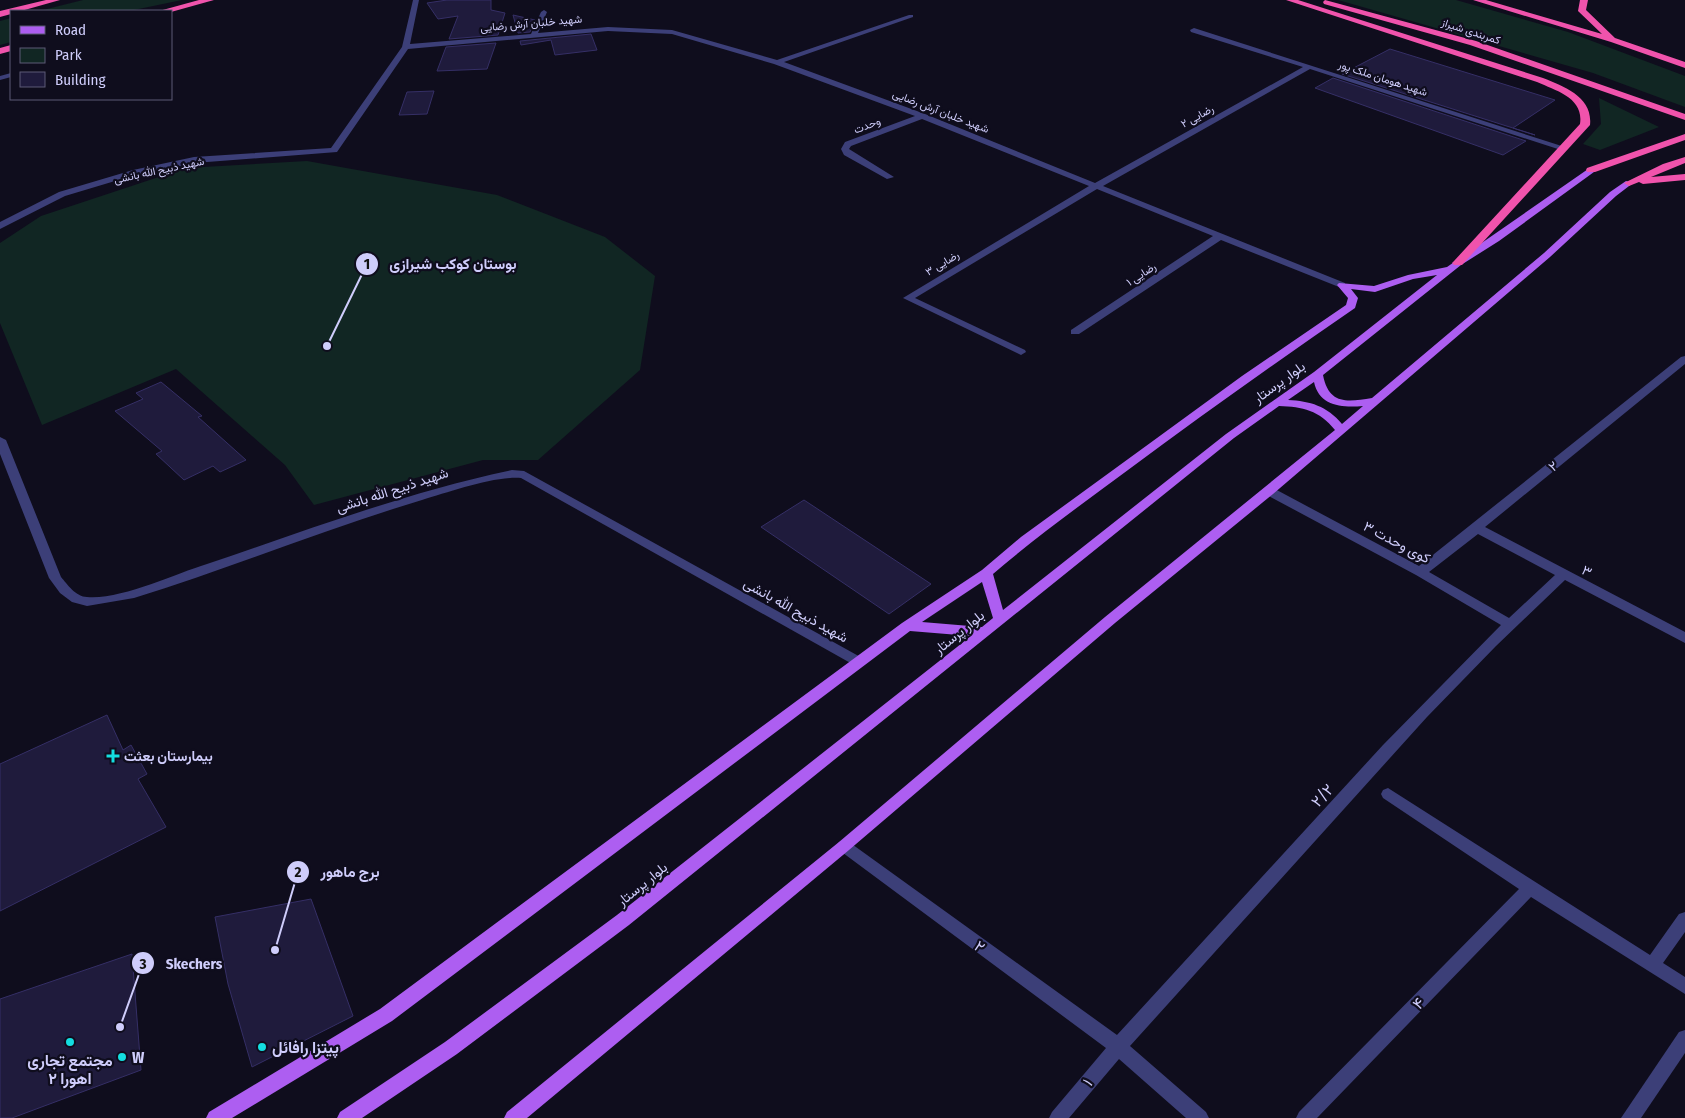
<svg xmlns="http://www.w3.org/2000/svg" width="1685" height="1118" viewBox="0 0 1685 1118" font-family="'Fira Sans Condensed',Vazirmatn,sans-serif">
  <rect width="100%" height="100%" fill="#0f0d1d"/>
  <!-- green -->
  <g fill="#112623">
    <polygon points="83,0 182,0 129,11 39,11"/>
    <polygon points="1338,0 1456,0 1568,32 1685,76 1685,107 1593,73"/>
    <polygon points="11,18 11,42 0,45 0,21"/>
    <polygon points="1599,98 1659,127 1600,150 1583,144 1601,124"/>
    <polygon points="307,161 497,195 605,237 655,276 640,370 538,460 483,460 314,505 285,465 176,369 42,425 0,323 0,243 41,216 186,168"/>
  </g>
  <!-- building -->
  <g fill="#1f1b3c" stroke="#352f66">
    <polygon points="447,0 491,0 491,10 505,13 498,35 449,39 458,16 438,19 427,3"/>
    <polygon points="513,15 535,20 530,32 518,33"/>
    <polygon points="591,34 597,50 555,55 551,40 521,45 520,41"/>
    <polygon points="496,43 487,69 437,71 446,47"/>
    <polygon points="1390,49 1555,100 1513,128 1535,135 1342,74"/>
    <polygon points="1333,78 1526,141 1503,155 1315,88"/>
    <polygon points="434,91 427,114 399,115 407,92"/>
    <polygon points="161,382 202,416 198,417 246,460 220,472 213,466 184,480 156,454 162,451 115,411 143,399 136,393"/>
    <polygon points="804,500 931,584 889,614 761,527"/>
    <polygon points="107,715 123,750 131,745 147,774 138,779 166,827 0,911 0,764"/>
    <polygon points="311,899 353,1016 252,1067 228,984 215,917"/>
    <polygon points="132,954 141,1070 12,1118 0,1118 0,999"/>
  </g>
  <g fill="none" stroke-linecap="round" stroke-linejoin="round">
    <!-- street -->
    <g fill="#3c3f78" fill-rule="evenodd">
      <polygon points="413,0 419,0 410,44 531,34 541,12 544,10 547,12 538,33 608,27 672,30 777,60 909,15 913,15 913,17 784,62 925,114 1095,183 1303,67 1191,32 1190,30 1194,28 1568,148 1561,150 1310,69 1103,186 1345,283 1345,287 1339,287 1221,240 1079,334 1071,334 1071,330 1213,236 1097,189 915,298 1025,350 1026,352 1021,355 903,298 1089,186 922,119 851,146 849,149 894,177 887,179 844,155 841,149 845,142 915,116 774,64 672,34 608,31 408,49 337,152 194,163 135,175 65,196 0,229 0,222 59,192 133,170 194,157 331,148 402,47"/>
      <polygon points="11,73 11,77 0,80 0,76"/>
      <path d="M 1685,356 L 1685,364 L 1485,527 L 1685,632 L 1685,643 L 1565,580 L 1496,646 L 1427,717 L 1130,1046 L 1206,1112 L 1209,1118 L 1186,1118 L 1119,1059 L 1069,1118 L 1049,1118 L 1052,1112 L 1106,1048 L 839,850 L 836,846 L 839,842 L 844,840 L 849,842 L 1117,1035 L 1383,745 L 1501,625 L 1416,575 L 1265,494 L 1263,491 L 1265,488 L 1273,488 L 1419,566 L 1681,357 ZM 1478,534 L 1555,575 L 1509,618 L 1429,572 Z"/>
      <path d="M 0,437 L 6,440 L 61,577 C 67,584 76,597 87,597 C 121,600 174,574 207,564 C 308,530 407,492 512,470 L 524,471 L 864,659 L 866,662 L 864,665 L 854,665 L 521,478 C 494,476 449,492 422,500 C 325,529 231,568 134,598 L 87,606 L 72,602 L 60,593 L 49,578 L 0,454 Z"/>
      <polygon points="1388,788 1650,955 1679,914 1685,912 1685,932 1663,963 1685,977 1685,994 1531,897 1317,1118 1296,1118 1299,1112 1519,889 1383,798 1381,794 1383,790"/>
      <polygon points="1685,1030 1685,1053 1641,1118 1621,1118 1679,1032"/>
    </g>
    <!-- primary -->
    <path fill="#ad5ef1" fill-rule="evenodd" d="M 1591,167 L 1595,170 L 1594,172 L 1499,241 L 1461,265 L 1323,375 C 1329,405 1347,402 1372,398 L 1544,253 L 1610,192 L 1626,181 L 1633,183 L 1616,196 L 1550,257 L 1273,494 L 1115,623 L 849,850 L 527,1118 L 504,1118 L 507,1112 L 839,842 L 1105,617 L 1335,430 C 1319,410 1303,407 1279,406 L 1234,438 L 629,925 L 457,1054 L 362,1118 L 337,1118 L 340,1112 L 445,1042 L 617,915 L 971,636 L 910,631 L 392,1021 L 232,1118 L 206,1118 L 209,1112 L 380,1009 L 902,623 L 982,570 L 1021,537 L 1157,438 L 1242,376 L 1346,305 L 1348,298 L 1337,285 L 1339,283 L 1374,286 L 1408,275 L 1447,267 ZM 1437,275 L 1314,372 L 1226,434 L 1003,610 L 993,574 C 1036,537 1082,504 1128,470 C 1203,414 1278,361 1355,308 L 1358,298 L 1351,289 L 1375,292 L 1413,279 ZM 1314,382 C 1319,406 1342,408 1363,406 L 1342,424 C 1327,406 1310,401 1288,400 ZM 982,582 L 993,618 L 982,627 L 922,622 Z"/>
    <!-- highway -->
    <g fill="#f053ac" fill-rule="evenodd">
      <polygon points="46,0 60,0 21,11 11,11 11,14 0,17 0,11"/>
      <polygon points="199,0 214,0 171,12 159,11"/>
      <path d="M 1286,0 L 1298,0 L 1543,78 C 1565,87 1593,97 1590,125 L 1462,265 L 1454,265 L 1452,263 L 1454,261 L 1580,124 C 1584,98 1557,91 1537,82 Z"/>
      <polygon points="1325,0 1476,41 1685,114 1685,120 1470,45 1324,4 1323,2"/>
      <polygon points="1473,0 1486,0 1602,34 1578,11 1580,0 1588,0 1586,10 1615,38 1685,62 1685,68 1611,42"/>
      <polygon points="11,45 11,51 0,54 0,48"/>
      <polygon points="1685,134 1685,140 1595,172 1587,172 1586,170 1587,168"/>
      <polygon points="1685,157 1685,163 1651,177 1685,174 1685,180 1643,184 1639,182 1629,186 1624,183 1663,164"/>
    </g>
  </g>
  <!-- markers -->
  <g fill="#14dee0" stroke="#0f0d1d" stroke-width="2">
    <path d="M110.5 748.5h5v5h5v5h-5v5h-5v-5h-5v-5h5z"/>
    <circle cx="70" cy="1042" r="5"/>
    <circle cx="262" cy="1047" r="5"/>
    <circle cx="122" cy="1057" r="5"/>
  </g>
  <g text-anchor="middle" stroke-width="4.5" stroke-linejoin="round" paint-order="stroke">
    <!-- far-street labels -->
    <g font-size="11" fill="#cfcdfb" stroke="#0f0d1d">
      <text transform="translate(531 23) rotate(-5)" y="4">شهید خلبان آرش رضایی</text>
      <text transform="translate(1471 31) rotate(18)" y="4">کمربندی شیراز</text>
      <text transform="translate(1383 78) rotate(18)" y="4">شهید هومان ملک پور</text>
      <text transform="translate(941 111) rotate(21)" y="4">شهید خلبان آرش رضایی</text>
      <text transform="translate(1197 116) rotate(-29)" y="4">رضایی ۲</text>
      <text transform="translate(867 125) rotate(-21)" y="4">وحدت</text>
      <text transform="translate(159 170) rotate(-12)" y="4">شهید ذبیح الله بانشی</text>
      <text transform="translate(942 263) rotate(-31)" y="4">رضایی ۳</text>
      <text transform="translate(1141 274) rotate(-33)" y="4">رضایی ۱</text>
    </g>
    <!-- street labels -->
    <g font-size="14" fill="#cfcdfb" stroke="#0f0d1d">
      <text transform="translate(1279 382) rotate(-36)" y="5">بلوار پرستار</text>
      <text transform="translate(1553 466) rotate(-39)" y="5">۲</text>
      <text transform="translate(392 490) rotate(-18)" y="5">شهید ذبیح الله بانشی</text>
      <text transform="translate(1397 542) rotate(28)" y="5">کوی وحدت ۳</text>
      <text transform="translate(1587 571) rotate(27)" y="5">۳</text>
      <text transform="translate(796 610) rotate(29)" y="5">شهید ذبیح الله بانشی</text>
      <text transform="translate(959 632) rotate(-39)" y="5">بلوار پرستار</text>
      <text transform="translate(642 884) rotate(-39)" y="5">بلوار پرستار</text>
    </g>
    <!-- poi labels -->
    <g font-size="14" font-weight="bold" fill="#cfcdfb" stroke="#0f0d1d" text-anchor="start">
      <text x="124" y="761">بیمارستان بعثت</text>
    </g>
    <!-- near-street labels -->
    <g font-size="16" fill="#cfcdfb" stroke="#0f0d1d">
      <text transform="translate(1322 795) rotate(-48)" y="6">۲/۲</text>
      <text transform="translate(980 946) rotate(36)" y="6">۲</text>
      <text transform="translate(1418 1003) rotate(-46)" y="6">۴</text>
      <text transform="translate(1087 1082) rotate(-51)" y="6">۱</text>
    </g>
    <!-- near-poi labels -->
    <g font-size="16" font-weight="bold" fill="#cfcdfb" stroke="#0f0d1d" text-anchor="start">
      <text x="272" y="1053">پیتزا رافائل</text>
      <text x="132" y="1063">W</text>
      <text x="70" y="1066" text-anchor="middle">مجتمع تجاری<tspan x="70" dy="18">اهورا ۲</tspan></text>
    </g>
  </g>
  <!-- callouts -->
  <path fill="none" stroke="#cfcdfb" stroke-width="2" d="M327 346L367 264M275 950L298 872M120 1027L143 963"/>
  <g fill="#cfcdfb" stroke="#0f0d1d" stroke-width="2">
    <circle cx="327" cy="346" r="5"/>
    <circle cx="275" cy="950" r="5"/>
    <circle cx="120" cy="1027" r="5"/>
    <circle cx="367" cy="264" r="12"/>
    <circle cx="298" cy="872" r="12"/>
    <circle cx="143" cy="963" r="12"/>
  </g>
  <g font-size="15" text-anchor="middle" font-weight="bold" fill="#111">
    <text x="367" y="269">1</text>
    <text x="298" y="877">2</text>
    <text x="143" y="969">3</text>
  </g>
  <g font-size="15" text-anchor="middle" font-weight="bold" fill="#cfcdfb" stroke="#0f0d1d" stroke-width="4.5" stroke-linejoin="round" paint-order="stroke">
    <text x="453" y="269">بوستان کوکب شیرازی</text>
    <text x="350" y="877">برج ماهور</text>
    <text x="194" y="969">Skechers</text>
  </g>
  <!-- legend -->
  <rect x="10" y="10" width="162" height="90" fill="#0f0d1d" stroke="#5c5a76"/>
  <rect x="20" y="26" width="25" height="8" fill="#ad5ef1" stroke="#5c5a76"/>
  <text x="55" y="35" font-size="15" fill="#cfcdfb">Road</text>
  <rect x="20" y="48" width="25" height="15" fill="#112623" stroke="#5c5a76"/>
  <text x="55" y="60" font-size="15" fill="#cfcdfb">Park</text>
  <rect x="20" y="72" width="25" height="15" fill="#1f1b3c" stroke="#5c5a76"/>
  <text x="55" y="85" font-size="15" fill="#cfcdfb">Building</text>
</svg>
